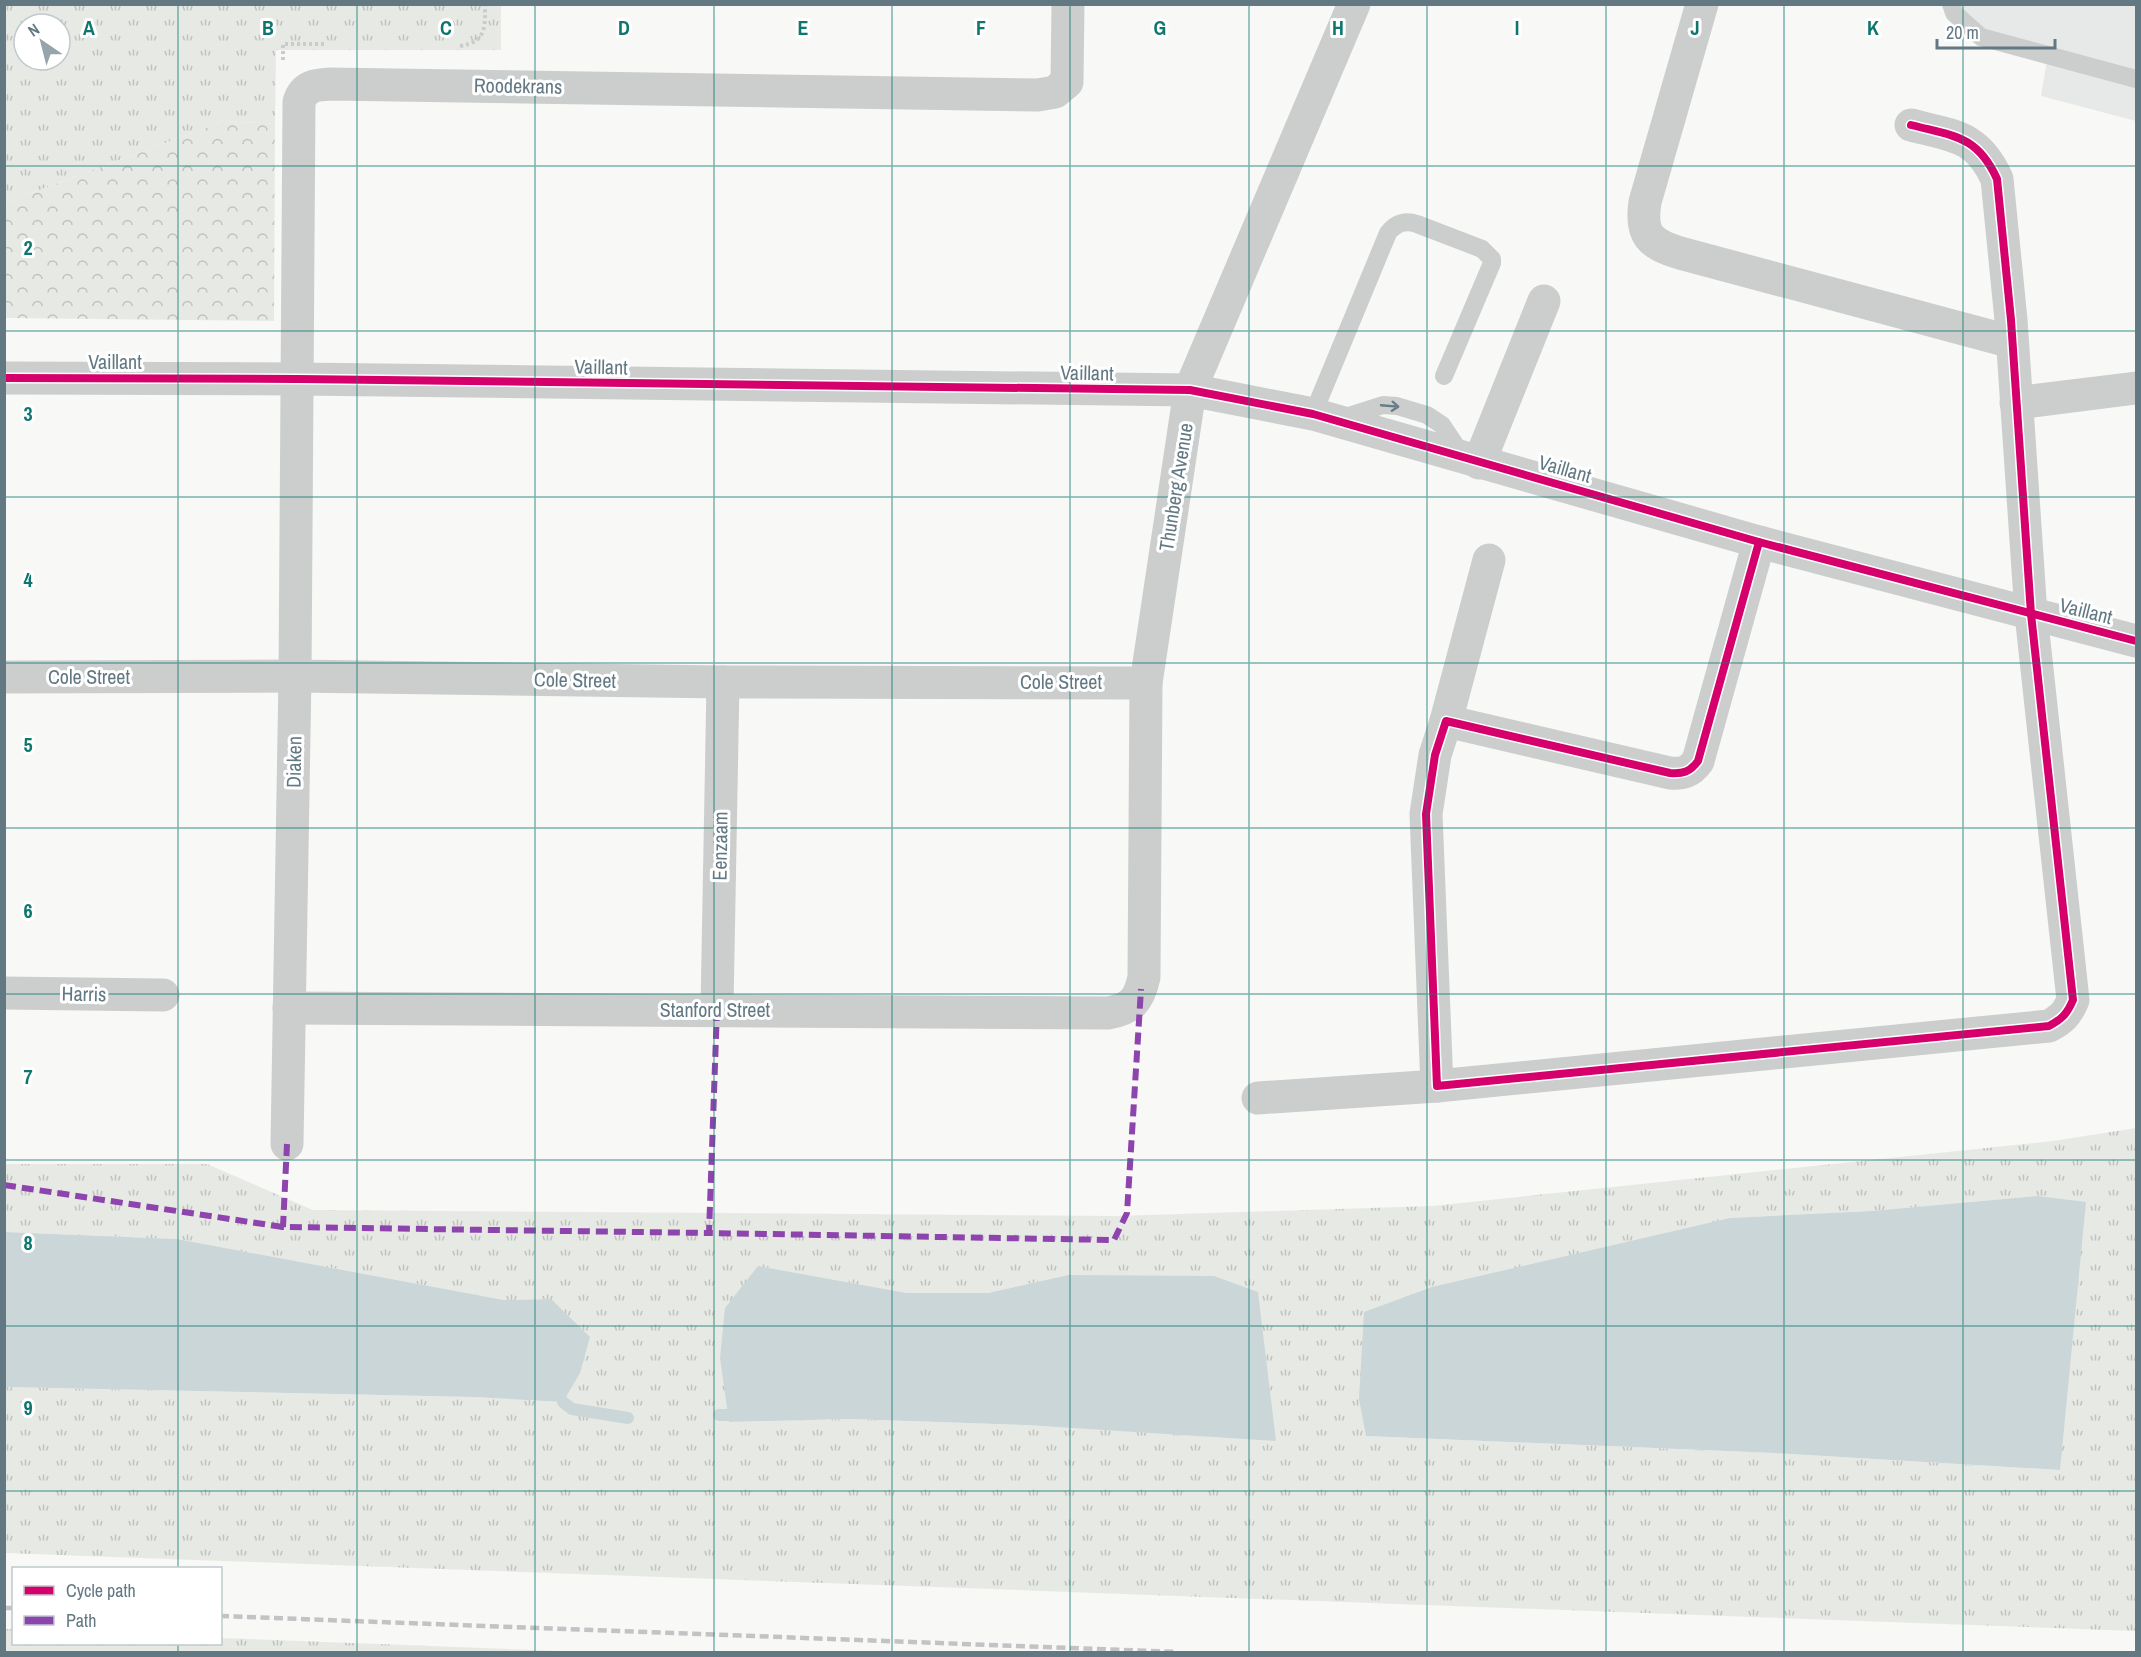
<svg xmlns="http://www.w3.org/2000/svg" width="2141" height="1657" viewBox="0 0 2141 1657" font-family="'Archivo Narrow',sans-serif">
  <defs>
    <pattern id="grass-tufts" width="24" height="20" patternUnits="userSpaceOnUse" patternTransform="scale(1.5)"><rect width="24" height="20" fill="#e7eae4"/><path d="M3 7l-1-3M5 7V3M7 7l1-3M15 17l-1-3M17 17v-4M19 17l1-3" fill="none" stroke="#bfc2be"/></pattern>
    <pattern id="park-crowns" width="20" height="18" patternUnits="userSpaceOnUse" patternTransform="scale(1.5)"><rect width="20" height="18" fill="#e7eae4"/><path d="M2 6a3 3 0 1 1 6 0M12 15a3 3 0 1 1 6 0" fill="none" stroke="#bfc2be"/></pattern>
  </defs>
  <rect width="100%" height="100%" fill="#f8f8f7"/>
  <!-- built -->
  <polygon fill="#e7e9e9" points="1954,5 2136,5 2136,121 2041,96 2048,54 2001,42"/>
  <!-- grass -->
  <g fill="url(#grass-tufts)" fill-rule="evenodd">
    <path d="M 5,5 L 501,5 L 501,50 L 276,50 L 275,124 L 224,121 L 5,203 ZM 24,24 L 60,24 L 60,60 L 24,60 Z"/>
    <path d="M 2136,1128 L 2136,1631 L 5,1553 L 4,1387 L 473,1397 L 563,1402 L 551,1299 L 504,1300 L 177,1239 L 5,1232 L 5,1164 L 207,1164 L 313,1210 L 1116,1216 L 1432,1206 L 2053,1141 ZM 2037,1196 L 2060,1470 L 1773,1453 L 1366,1436 L 1730,1218 L 1871,1211 ZM 758,1266 L 907,1293 L 988,1293 L 1068,1275 L 1276,1440 L 1025,1425 L 848,1419 L 729,1422 Z"/>
    <polygon points="4,1629 13,1629 14,1644 220,1644 221,1638 587,1652 5,1652"/>
  </g>
  <!-- park -->
  <polygon fill="url(#park-crowns)" points="224,121 275,124 274,321 5,318 5,203"/>
  <!-- water -->
  <g fill="#cbd6d8">
    <polygon points="2037,1196 2086,1202 2060,1470 1773,1453 1366,1436 1359,1399 1364,1312 1432,1287 1730,1218 1871,1211"/>
    <polygon points="5,1232 177,1239 504,1300 551,1299 590,1337 580,1373 563,1402 473,1397 5,1387"/>
    <polygon points="758,1266 907,1293 988,1293 1068,1275 1214,1276 1258,1292 1276,1441 1025,1425 848,1419 729,1422 720,1358 725,1308"/>
  </g>
  <g fill="none" stroke-linecap="round" stroke-linejoin="round">
    <!-- stream -->
    <g stroke="#cbd6d8" stroke-width="12">
      <polyline points="563,1402 572,1409 628,1418"/>
      <polyline points="719,1415 742,1415"/>
    </g>
    <!-- path -->
    <g stroke="#cacbcc" stroke-width="4" stroke-dasharray="3 3" stroke-linecap="butt">
      <path d="M 460,46 C 487,42 485,26 485,4"/>
      <polyline points="283,60 283,44 327,44"/>
    </g>
    <!-- service -->
    <g stroke="#cccece" stroke-width="18">
      <polyline points="1951,4 1954,13 1981,37 2136,79"/>
      <path d="M 1313,414 L 1388,233 C 1396,223 1405,220 1417,224 L 1482,249 L 1492,259 L 1492,263 L 1444,376"/>
      <polyline points="1339,419 1383,405 1397,406 1427,415 1442,425 1462,455"/>
    </g>
    <!-- minor -->
    <g stroke="#cccece" stroke-width="33">
      <path d="M 1702,4 L 1645,202 C 1640,235 1650,244 1680,253 L 2012,342"/>
      <polyline points="4,378 298,379 1190,390 1313,414 1759,542 2136,641"/>
      <polyline points="2016,403 2136,388"/>
      <polyline points="1479,463 1544,301"/>
      <path d="M 1759,542 L 1698,761 C 1690,772 1683,774 1670,773 L 1446,721 L 1435,755 L 1426,814 L 1437,1086 L 2049,1026 C 2062,1019 2067,1014 2073,1000 L 2031,614 L 2011,320 L 1997,179 C 1977,135 1953,136 1911,125"/>
      <polyline points="4,677 295,676 723,682 1146,683"/>
      <polyline points="1446,721 1489,560"/>
      <polyline points="4,993 163,995"/>
      <path d="M 289,1008 L 1108,1013 C 1131,1009 1139,1001 1144,977 L 1146,683 L 1190,390 L 1354,4"/>
      <polyline points="717,1009 723,682"/>
      <polyline points="1258,1098 1437,1086"/>
      <path d="M 287,1144 L 295,676 L 299,102 C 304,86 315,85 330,84 L 1038,95 L 1055,92 L 1067,82 L 1068,4"/>
    </g>
    <!-- rail -->
    <g stroke="#c2c3c4" stroke-width="4.5" stroke-dasharray="9 4.5" stroke-linecap="butt">
      <polyline points="4,1608 14,1608"/>
      <polyline points="220,1616 1178,1652"/>
    </g>
    <!-- quiet -->
    <g stroke="#8e44ad" stroke-width="6" stroke-dasharray="12 6" stroke-linecap="butt">
      <polyline points="717,1009 709,1233 1114,1240 1127,1213 1141,989"/>
      <polyline points="287,1144 283,1227 709,1233"/>
      <polyline points="4,1185 283,1227"/>
    </g>
    <!-- cycleway casing -->
    <g stroke="#fff" stroke-width="11">
      <g id="cycleway">
        <polyline points="4,378 298,379 1190,390 1313,414 1759,542 2136,641"/>
        <path d="M 1759,542 L 1698,761 C 1690,772 1683,774 1670,773 L 1446,721 L 1435,755 L 1426,814 L 1437,1086 L 2049,1026 C 2062,1019 2067,1014 2073,1000 L 2031,614 L 2011,320 L 1997,179 C 1977,135 1953,136 1911,125"/>
      </g>
    </g>
    <!-- cycleway -->
    <use href="#cycleway" stroke="#d6006c" stroke-width="8"/>
  </g>
  <!-- one-way arrows -->
  <defs><path id="oneway-shaft" d="M-6 0H5M1.5-3L5.5 0L1.5 3" fill="none" stroke-width="1.6" stroke-linecap="round" stroke-linejoin="round" transform="scale(1.5)"/></defs>
  <use stroke="#677c87" href="#oneway-shaft" transform="translate(1390 406) rotate(5)"/>
  <!-- grid -->
  <path fill="none" stroke="#0f766e" stroke-width="1.5" stroke-opacity="0.55" d="M 178,4 L 178,1568M 357,4 L 357,1652M 535,4 L 535,1652M 714,4 L 714,1652M 892,4 L 892,1652M 1070,4 L 1070,1652M 1249,4 L 1249,1652M 1427,4 L 1427,1652M 1606,4 L 1606,1652M 1784,4 L 1784,1652M 1963,4 L 1963,1652M 4,166 L 2136,166M 4,331 L 2136,331M 4,497 L 2136,497M 4,663 L 2136,663M 4,828 L 2136,828M 4,994 L 2136,994M 4,1160 L 2136,1160M 4,1326 L 2136,1326M 4,1491 L 2136,1491M 178,1644 L 178,1652"/>
  <g text-anchor="middle" stroke-width="6" stroke-linejoin="round" paint-order="stroke">
    <!-- street labels -->
    <g font-size="20" fill="#627883" stroke="#fff">
      <text transform="translate(518 86) rotate(1)" y="7">Roodekrans</text>
      <text x="115" y="369">Vaillant</text>
      <text transform="translate(601 367) rotate(1)" y="7">Vaillant</text>
      <text transform="translate(1087 373) rotate(1)" y="7">Vaillant</text>
      <text transform="translate(1565 469) rotate(16)" y="7">Vaillant</text>
      <text transform="translate(1176 487) rotate(-81)" y="7">Thunberg Avenue</text>
      <text transform="translate(2086 611) rotate(14)" y="7">Vaillant</text>
      <text x="89" y="684">Cole Street</text>
      <text transform="translate(575 680) rotate(1)" y="7">Cole Street</text>
      <text x="1061" y="689">Cole Street</text>
      <text transform="translate(294 762) rotate(-89)" y="7">Diaken</text>
      <text transform="translate(720 846) rotate(-89)" y="7">Eenzaam</text>
      <text transform="translate(84 994) rotate(1)" y="7">Harris</text>
      <text x="715" y="1017">Stanford Street</text>
    </g>
  </g>
  <g font-size="20" text-anchor="middle" font-weight="bold" fill="#0f766e" stroke="#fff" stroke-width="6" stroke-linejoin="round" paint-order="stroke">
    <text x="89" y="35">A</text>
    <text x="268" y="35">B</text>
    <text x="446" y="35">C</text>
    <text x="624" y="35">D</text>
    <text x="803" y="35">E</text>
    <text x="981" y="35">F</text>
    <text x="1160" y="35">G</text>
    <text x="1338" y="35">H</text>
    <text x="1517" y="35">I</text>
    <text x="1695" y="35">J</text>
    <text x="1873" y="35">K</text>
    <text x="28" y="255">2</text>
    <text x="28" y="421">3</text>
    <text x="28" y="587">4</text>
    <text x="28" y="752">5</text>
    <text x="28" y="918">6</text>
    <text x="28" y="1084">7</text>
    <text x="28" y="1250">8</text>
    <text x="28" y="1415">9</text>
  </g>
  <!-- border -->
  <rect width="2141" height="1657" fill="none" stroke="#627883" stroke-width="12"/>
  <!-- legend -->
  <rect x="12" y="1567" width="210" height="78" fill="#ffffff" stroke="#c0c9cd" stroke-width="1.5"/>
  <rect x="24" y="1586" width="30" height="9" fill="#d6006c" stroke="#c0c9cd" stroke-width="1.5"/>
  <text x="66" y="1597" font-size="18" fill="#627883">Cycle path</text>
  <rect x="24" y="1616" width="30" height="9" fill="#8e44ad" stroke="#c0c9cd" stroke-width="1.5"/>
  <text x="66" y="1627" font-size="18" fill="#627883">Path</text>
  <!-- north arrow -->
  <g transform="translate(42 42) rotate(325)"><circle r="28" fill="#ffffff" stroke="#c0c9cd" stroke-width="1.5"/>
  <path d="M0-4.5L10 22L0 15L-10 22Z" fill="#96a5ac"/>
  <text y="-9" font-size="16" font-weight="bold" text-anchor="middle" fill="#627883">N</text>
  </g>
  <!-- scale -->
  <path d="M1937 39v9h118v-9" fill="none" stroke="#627883" stroke-width="3"/>
  <text x="1946" y="39" font-size="18" fill="#627883" stroke="#ffffff" stroke-width="4.5" paint-order="stroke">20 m</text>
</svg>
